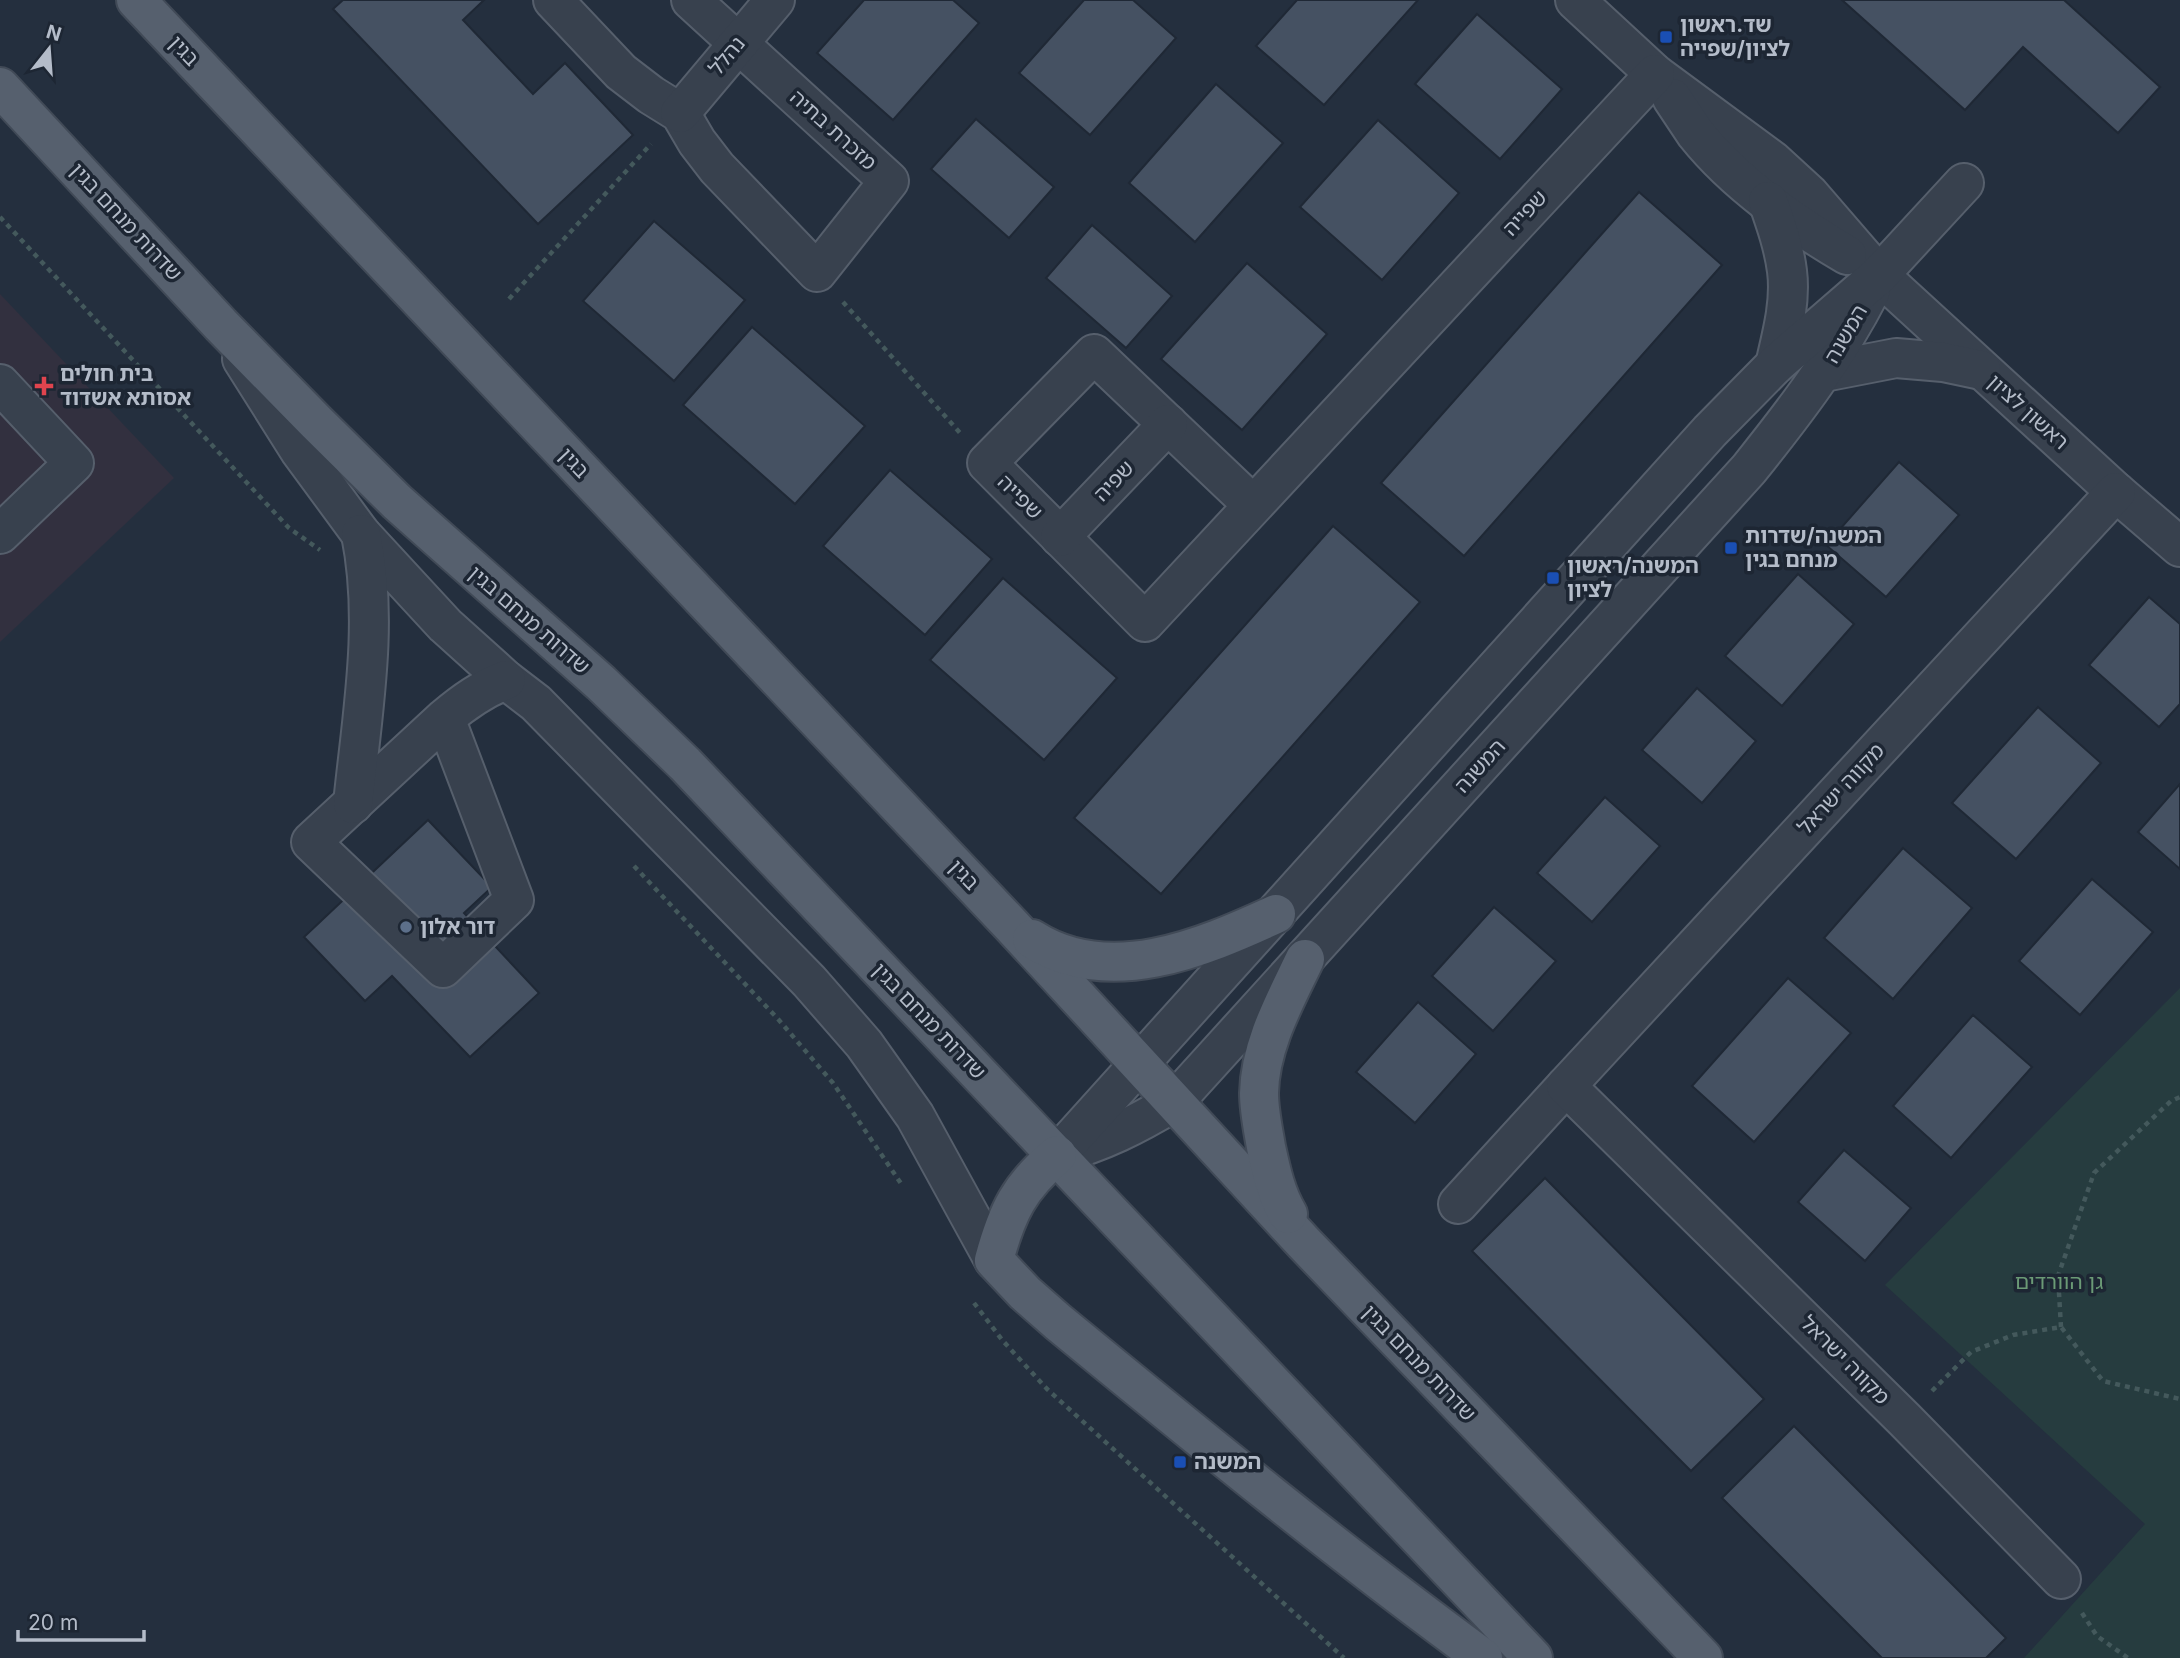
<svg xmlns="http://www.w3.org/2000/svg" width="2180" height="1658" viewBox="0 0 2180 1658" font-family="Inter,'Noto Sans Hebrew',sans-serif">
  <rect width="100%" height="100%" fill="#242f3e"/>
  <!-- medical -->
  <polygon fill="#32303f" points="0,294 174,478 0,642"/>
  <!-- green -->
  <polygon fill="#263c3f" points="2180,988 2180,1658 2024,1658 2145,1524 1885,1285"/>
  <!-- building -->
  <g fill="#455162" stroke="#1f2835" stroke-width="2">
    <polygon points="343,0 484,0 463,20 533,94 565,63 633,135 538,224 333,9"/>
    <polygon points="864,0 953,0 979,23 893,120 817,53"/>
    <polygon points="1084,0 1133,0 1176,38 1090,135 1019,73"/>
    <polygon points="1297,0 1418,0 1324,105 1256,46"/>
    <polygon points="1842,0 2064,0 2160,87 2118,133 2023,47 1965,110"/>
    <polygon points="1477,14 1562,89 1500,159 1415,84"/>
    <polygon points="1216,84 1283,143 1195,242 1129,183"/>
    <polygon points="976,119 1054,187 1009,238 931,169"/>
    <polygon points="1378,120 1459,193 1382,280 1300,207"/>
    <polygon points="1639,192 1722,265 1464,556 1381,483"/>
    <polygon points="654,221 745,300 674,381 583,301"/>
    <polygon points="1092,225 1172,296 1126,348 1046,278"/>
    <polygon points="1247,263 1327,334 1242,430 1161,359"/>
    <polygon points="752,327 865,426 795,504 683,405"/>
    <polygon points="1899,462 1959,515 1886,597 1826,545"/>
    <polygon points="890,470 992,559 925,635 823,546"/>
    <polygon points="1333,526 1420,602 1161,894 1074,818"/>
    <polygon points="1798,574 1854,624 1782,706 1725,656"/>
    <polygon points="1003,578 1117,678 1044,760 930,660"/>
    <polygon points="2149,597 2180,624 2180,704 2159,727 2089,665"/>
    <polygon points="1697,688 1756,741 1702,803 1642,750"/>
    <polygon points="2038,707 2101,763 2016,859 1952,803"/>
    <polygon points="2180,784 2180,869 2138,832"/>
    <polygon points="1605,797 1660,846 1592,922 1537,873"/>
    <polygon points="428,820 492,887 464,913 539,993 470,1057 392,976 365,1001 304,937"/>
    <polygon points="1903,848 1972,908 1893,999 1824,938"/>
    <polygon points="2092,879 2153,932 2080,1015 2019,961"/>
    <polygon points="1494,907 1556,961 1493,1031 1432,976"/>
    <polygon points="1788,978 1851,1033 1754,1142 1692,1086"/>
    <polygon points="1418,1002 1476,1054 1415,1123 1356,1072"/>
    <polygon points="1973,1015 2032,1067 1951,1158 1893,1106"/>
    <polygon points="1844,1150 1911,1208 1865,1261 1798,1202"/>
    <polygon points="1545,1178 1764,1399 1691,1471 1472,1251"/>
    <polygon points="1794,1426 2006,1638 1986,1658 1882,1658 1722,1498"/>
  </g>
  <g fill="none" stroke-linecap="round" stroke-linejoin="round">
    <!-- minor casing -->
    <g stroke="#565f6c" stroke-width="42">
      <g id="minor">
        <polyline points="553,0 621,72 651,95 680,113 697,142 717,168 817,272 889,181 691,0"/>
        <polyline points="1575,0 1655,74 1773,161 1809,194 1879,275 2116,492 2180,547"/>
        <path d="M 1672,98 C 1680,110 1688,122 1696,134 C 1736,184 1793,223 1847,255"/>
        <polyline points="680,113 775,0"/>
        <path d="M 1768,201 C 1776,224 1784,247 1787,271 C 1791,302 1782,335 1775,365"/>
        <polyline points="242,359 300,451 361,534 445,625 506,680 536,703 809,981 864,1044 915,1116 994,1260"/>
        <polyline points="1824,372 1896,358 1943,362 1981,370"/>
        <polyline points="0,384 74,463 0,534"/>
        <polyline points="1253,505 1094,354 987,463 1145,622 1655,74"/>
        <polyline points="1060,537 1168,424"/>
        <path d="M 445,718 L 514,900 L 443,968 L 311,842 L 445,718 C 464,702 482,689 506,680"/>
        <path d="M 353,804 C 362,715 379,623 361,534"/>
        <path d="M 1059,1154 C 1104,1141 1134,1126 1174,1102 L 1749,469 C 1797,409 1836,358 1871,290"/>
        <polyline points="1057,1155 1710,431 1775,365 1879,275 1964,183"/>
        <polyline points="1458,1204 1566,1086"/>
        <polyline points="2061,1579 1904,1419 1566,1086 2116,492"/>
      </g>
    </g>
    <!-- major casing -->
    <g stroke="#414a57" stroke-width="42">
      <g id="major">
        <polyline points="136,0 1012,926 1304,1243 1703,1658"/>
        <polyline points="0,87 221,325 316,422 397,502 601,683 685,764 1533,1658"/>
        <path d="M 1032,939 C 1109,988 1202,948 1276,914"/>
        <path d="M 1057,1155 C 1019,1187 1007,1212 994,1260 L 1025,1293 L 1058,1322 C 1198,1437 1337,1551 1483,1658"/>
        <path d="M 1288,1214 C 1276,1194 1271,1170 1266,1147 C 1263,1129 1259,1111 1259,1093 C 1260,1045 1285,1001 1305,959"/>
      </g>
    </g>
    <!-- path -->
    <g stroke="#44595c" stroke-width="4.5" stroke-dasharray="5 5" stroke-linecap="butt">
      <polyline points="0,217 289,528 320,550"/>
      <polyline points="509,299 651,144"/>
      <polyline points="843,302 961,434"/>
      <polyline points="634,866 778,1019 833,1083 902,1185"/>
      <polyline points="974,1303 1003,1341 1047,1389 1344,1658"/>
      <polyline points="2061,1327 2058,1276 2094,1173 2171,1101 2180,1097"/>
      <polyline points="1932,1391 1971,1352 2013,1335 2061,1327 2103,1381 2180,1399"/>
      <polyline points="2082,1613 2097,1636 2128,1658"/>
    </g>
    <!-- minor -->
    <use href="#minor" stroke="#38414e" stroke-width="38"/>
    <!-- major -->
    <use href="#major" stroke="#56606e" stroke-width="38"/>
  </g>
  <!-- markers -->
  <g fill="#1a4fb4" stroke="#1d2633" stroke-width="2.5">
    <rect x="1659" y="30" width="14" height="14" rx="3.5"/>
    <rect x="1724" y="541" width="14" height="14" rx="3.5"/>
    <rect x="1546" y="571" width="14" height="14" rx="3.5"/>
    <rect x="1173" y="1455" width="14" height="14" rx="3.5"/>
  </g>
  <path fill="#e0444e" stroke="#1d2633" stroke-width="2.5" d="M40.5 375.5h7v7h7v7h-7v7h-7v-7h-7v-7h7z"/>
  <circle fill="#5c6f8a" stroke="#1d2633" stroke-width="2.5" cx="406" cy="927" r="7"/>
  <g text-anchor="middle" stroke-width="7" stroke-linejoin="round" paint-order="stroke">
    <!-- poi labels -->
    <g font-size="21" font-weight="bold" fill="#b4bcc9" stroke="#1d2633" text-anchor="start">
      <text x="1680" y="32">שד.ראשון<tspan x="1680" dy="24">לציון/שפייה</tspan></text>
      <text x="60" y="381">בית חולים<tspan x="60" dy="24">אסותא אשדוד</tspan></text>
      <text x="1745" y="543">המשנה/שדרות<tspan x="1745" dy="24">מנחם בגין</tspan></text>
      <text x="1567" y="573">המשנה/ראשון<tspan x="1567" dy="24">לציון</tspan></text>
      <text x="420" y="934">דור אלון</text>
      <text x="1194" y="1469">המשנה</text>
    </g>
    <!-- street labels -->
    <g font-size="21" fill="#b4bcc9" stroke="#1d2633">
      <text transform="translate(184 51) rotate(47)" y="7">בגין</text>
      <text transform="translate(727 56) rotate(-50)" y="7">נהלל</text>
      <text transform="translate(833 130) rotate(42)" y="7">מזכרת בתיה</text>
      <text transform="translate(1525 213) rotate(-47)" y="7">שפייה</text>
      <text transform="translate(126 222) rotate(47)" y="7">שדרות מנחם בגין</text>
      <text transform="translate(1846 334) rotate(-60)" y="7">המשנה</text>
      <text transform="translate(2028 412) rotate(42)" y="7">ראשון לציון</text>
      <text transform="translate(574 463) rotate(47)" y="7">בגין</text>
      <text transform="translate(1114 481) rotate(-46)" y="7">שפיה</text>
      <text transform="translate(1020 497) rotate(45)" y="7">שפייה</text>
      <text transform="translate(529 620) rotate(41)" y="7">שדרות מנחם בגין</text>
      <text transform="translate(1480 766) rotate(-48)" y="7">המשנה</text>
      <text transform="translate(1841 789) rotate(-47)" y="7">מקווה ישראל</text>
      <text transform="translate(964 875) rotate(47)" y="7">בגין</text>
      <text transform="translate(929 1021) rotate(46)" y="7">שדרות מנחם בגין</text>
      <text transform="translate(1845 1360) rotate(45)" y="7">מקווה ישראל</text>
      <text transform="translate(1419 1363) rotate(46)" y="7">שדרות מנחם בגין</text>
    </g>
    <!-- park labels -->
    <g font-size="21" fill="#6b9a76" stroke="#1d2633">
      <text x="2059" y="1289">גן הוורדים</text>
    </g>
  </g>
  <!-- north arrow -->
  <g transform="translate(49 49) rotate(17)" stroke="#1d2633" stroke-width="5" paint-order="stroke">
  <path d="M0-5L12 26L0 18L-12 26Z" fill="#b4bcc9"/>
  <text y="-10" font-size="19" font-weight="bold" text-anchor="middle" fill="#b4bcc9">N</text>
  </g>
  <!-- scale -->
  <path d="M18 1630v10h126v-10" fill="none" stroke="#b4bcc9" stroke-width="3.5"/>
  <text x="28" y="1630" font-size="21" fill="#b4bcc9" stroke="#1d2633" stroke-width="5" paint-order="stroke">20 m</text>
</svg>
